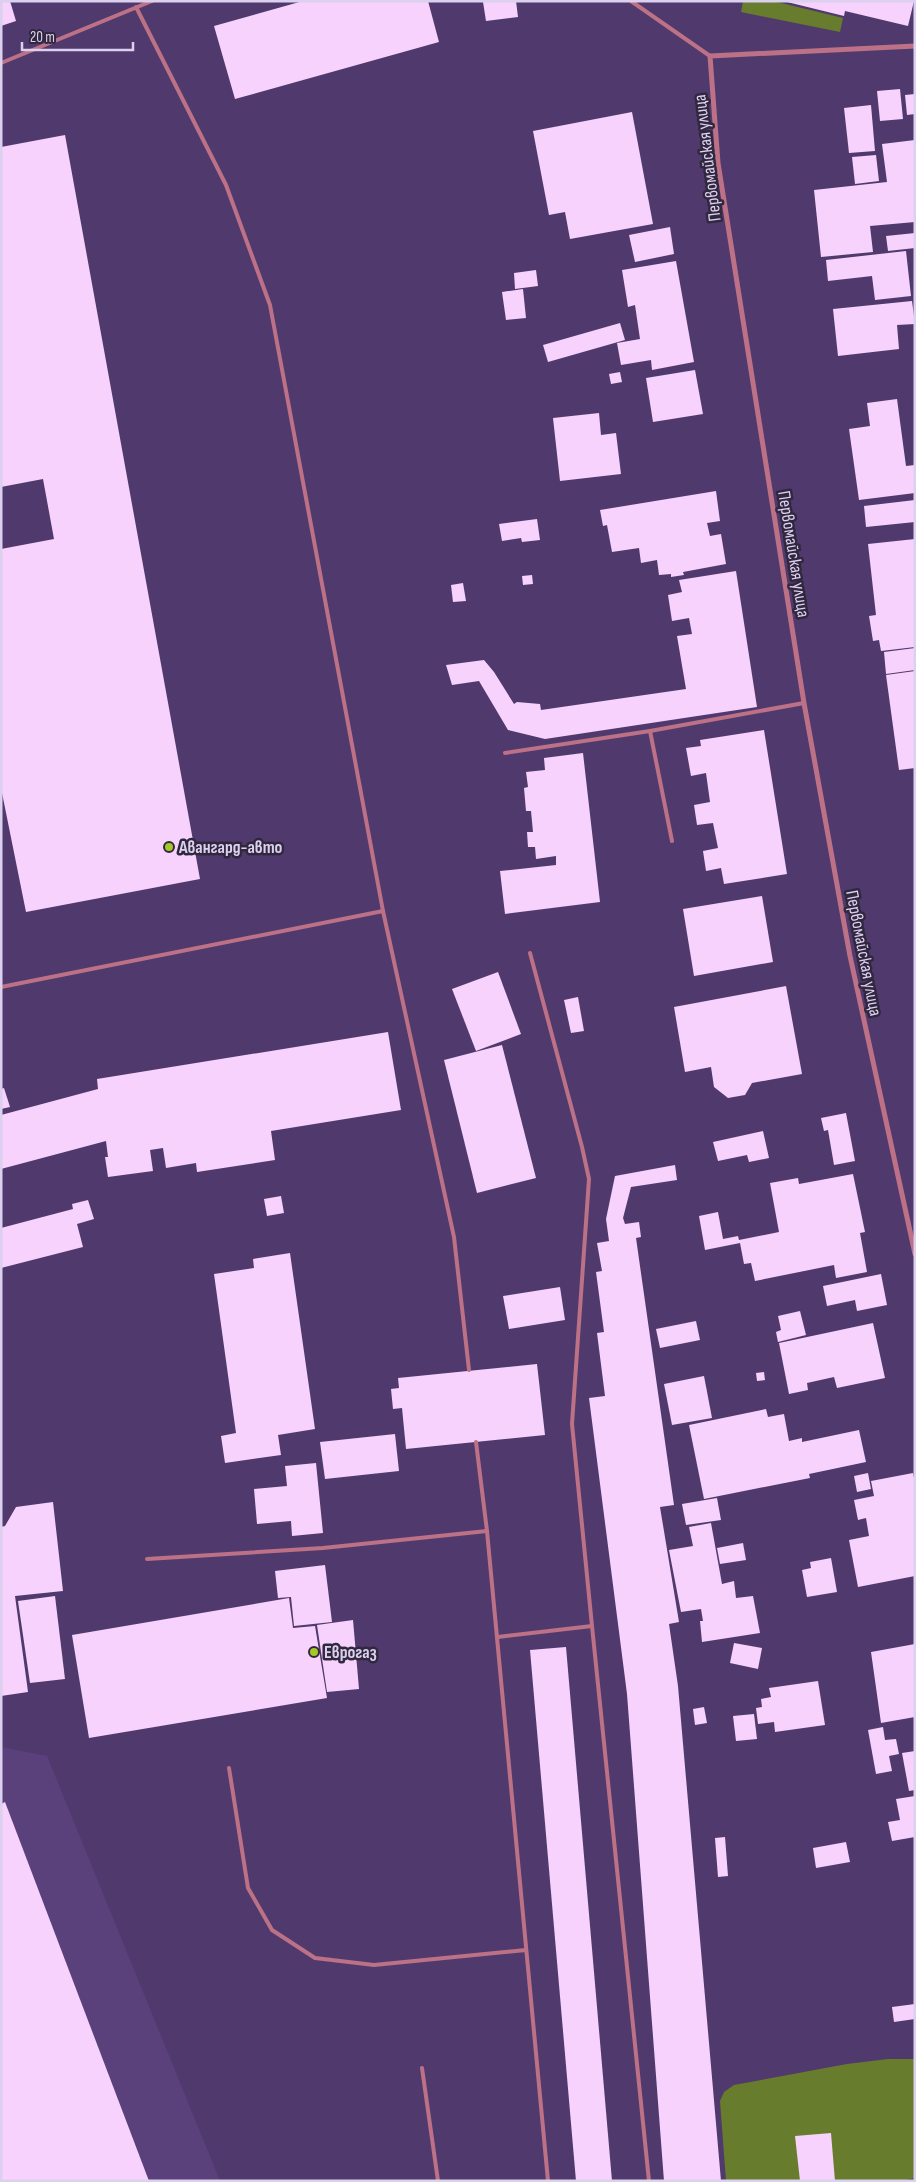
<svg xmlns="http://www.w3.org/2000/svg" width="916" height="2182" viewBox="0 0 916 2182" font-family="'Sofia Sans Condensed',sans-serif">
  <rect width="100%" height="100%" fill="#503a6d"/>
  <!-- built -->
  <polygon fill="#5a417c" points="1,1747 47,1756 220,2181 1,2181"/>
  <!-- green -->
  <g fill="#677c2c">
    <polygon points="743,1 773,1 843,18 840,32 741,12"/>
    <polygon points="888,2059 915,2059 915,2178 901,2181 726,2181 720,2101 724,2092 734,2085 847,2064"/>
  </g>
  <!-- building -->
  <g fill="#f7d2fc">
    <polygon points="1,1 10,1 16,21 1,26"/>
    <polygon points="303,1 428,1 439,42 235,99 214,26"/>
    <polygon points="487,1 516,1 518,17 486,21 483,2"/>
    <polygon points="783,1 914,1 908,26 845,11 844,16"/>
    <polygon points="900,89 903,119 880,121 877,91"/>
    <polygon points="915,94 915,114 907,115 905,95"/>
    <polygon points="871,105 875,151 849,153 844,108"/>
    <polygon points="632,112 653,224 570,239 565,212 549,215 533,131"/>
    <polygon points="65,135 200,879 26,912 1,788 1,549 54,539 43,479 1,487 1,147"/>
    <polygon points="915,140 915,222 870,226 873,252 821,257 814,190 887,182 882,144"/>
    <polygon points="876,155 879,181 855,184 852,157"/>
    <polygon points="670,227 674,254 635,262 629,235"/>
    <polygon points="915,233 915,248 888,251 886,236"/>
    <polygon points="906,251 911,296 875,300 872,276 828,281 826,260"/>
    <polygon points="676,261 694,362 652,370 651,360 621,365 617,343 640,339 635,305 628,307 622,270"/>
    <polygon points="536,270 538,286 515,289 514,273"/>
    <polygon points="523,289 526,318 506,320 502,292"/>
    <polygon points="912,301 915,324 897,325 899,349 838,356 833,309"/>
    <polygon points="620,323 625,340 548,362 543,345"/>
    <polygon points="695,370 703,414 653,422 646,378"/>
    <polygon points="620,372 622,382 611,384 609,374"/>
    <polygon points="897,399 906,466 915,465 915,493 859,500 849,429 870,426 867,403"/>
    <polygon points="599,413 601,435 616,433 621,474 560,481 553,418"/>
    <polygon points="716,491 720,521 707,523 710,536 721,534 726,564 683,572 684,575 671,577 671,574 659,575 657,560 641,563 639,548 612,552 607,525 603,526 600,510"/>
    <polygon points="915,500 915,522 866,527 864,506"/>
    <polygon points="537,519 540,540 522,542 521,538 502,541 499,524"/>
    <polygon points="915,539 915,647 881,651 879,640 873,641 869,616 876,615 868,544"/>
    <polygon points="736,571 757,707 545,739 508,730 479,681 452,685 446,665 484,660 494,672 514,704 517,702 540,704 541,710 686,689 677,636 692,634 689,618 672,621 668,595 682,592 679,580"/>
    <polygon points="532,575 533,584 523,585 522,576"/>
    <polygon points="463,583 466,601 453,602 451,585"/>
    <polygon points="915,648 915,670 886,674 884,652"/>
    <polygon points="915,671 915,768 899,770 886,675"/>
    <polygon points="764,730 787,874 724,884 721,868 706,871 703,851 718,848 713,823 697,825 694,805 710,802 706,773 691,776 686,748 701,746 700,740"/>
    <polygon points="583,753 600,902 505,914 500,871 556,865 556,856 536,859 535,847 528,847 527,832 533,832 531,811 526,811 524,788 528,787 526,772 545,770 544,758"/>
    <polygon points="762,896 773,962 694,976 683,909"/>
    <polygon points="498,972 521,1034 476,1051 452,989"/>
    <polygon points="786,986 802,1074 752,1083 745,1095 728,1098 714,1087 711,1067 685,1072 674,1007"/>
    <polygon points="578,997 584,1031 571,1033 564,1000"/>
    <polygon points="388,1032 401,1110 271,1131 275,1160 197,1172 196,1163 166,1168 163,1148 150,1150 153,1171 108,1177 105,1157 108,1157 106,1141 1,1169 1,1115 98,1089 97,1079"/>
    <polygon points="502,1045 536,1178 477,1193 444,1060"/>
    <polygon points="4,1088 10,1107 1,1109 1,1089"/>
    <polygon points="846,1113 855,1161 834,1165 828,1130 824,1131 821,1118"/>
    <polygon points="763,1131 769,1158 749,1162 747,1155 718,1161 713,1142"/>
    <polygon points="675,1165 677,1180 631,1187 623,1218 625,1224 639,1222 641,1237 636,1238 674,1505 660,1507 679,1622 669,1624 678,1686 721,2181 664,2181 627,1694 589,1398 605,1396 597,1333 604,1332 596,1272 602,1271 597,1243 609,1241 606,1219 615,1176"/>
    <polygon points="853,1174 865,1232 860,1233 867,1272 836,1278 834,1265 755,1281 751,1263 744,1264 740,1243 705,1250 699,1216 718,1212 723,1239 738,1236 739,1240 779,1232 770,1183 798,1178 799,1184"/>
    <polygon points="281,1196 284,1213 267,1216 264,1199"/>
    <polygon points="88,1200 94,1219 77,1224 83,1247 1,1268 1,1228 73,1209 72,1204"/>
    <polygon points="290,1253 315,1429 278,1435 281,1455 225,1463 221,1436 236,1433 214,1274 254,1268 253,1259"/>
    <polygon points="881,1274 887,1305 857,1311 855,1300 827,1306 823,1286"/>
    <polygon points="560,1287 565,1320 509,1329 503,1296"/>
    <polygon points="800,1311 806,1335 778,1342 776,1332 781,1330 778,1316"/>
    <polygon points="696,1321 700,1340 660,1348 656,1329"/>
    <polygon points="873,1323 885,1378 837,1388 834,1377 807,1383 808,1390 789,1394 779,1343"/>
    <polygon points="537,1364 545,1435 406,1449 402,1408 393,1409 391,1389 399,1388 398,1378"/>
    <polygon points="764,1372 765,1380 757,1381 756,1373"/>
    <polygon points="704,1376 712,1418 672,1425 664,1384"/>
    <polygon points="766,1409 768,1417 784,1414 789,1441 802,1438 802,1442 859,1430 866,1462 809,1474 810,1478 704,1499 689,1425"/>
    <polygon points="395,1434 399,1471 325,1479 320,1442"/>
    <polygon points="316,1463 323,1533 292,1536 291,1521 257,1524 254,1489 287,1486 285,1466"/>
    <polygon points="868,1473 871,1489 857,1492 854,1476"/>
    <polygon points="913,1473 915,1483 915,1576 858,1587 849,1540 869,1536 866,1518 858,1520 854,1500 874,1496 871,1481"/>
    <polygon points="717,1498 721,1520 686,1525 682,1504"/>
    <polygon points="53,1502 63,1591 15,1596 28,1692 1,1696 1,1527 5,1526 16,1507"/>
    <polygon points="711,1523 722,1584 734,1581 736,1598 753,1596 760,1633 702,1642 700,1621 703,1621 701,1609 681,1612 669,1550 693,1546 689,1527"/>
    <polygon points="743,1543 746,1560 720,1564 717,1548"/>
    <polygon points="831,1558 837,1592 807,1597 802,1570 811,1568 810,1562"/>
    <polygon points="325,1565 332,1622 294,1626 291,1597 278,1598 275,1571"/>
    <polygon points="55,1596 65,1679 30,1683 18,1601"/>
    <polygon points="289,1598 293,1628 315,1626 327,1698 89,1738 72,1635"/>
    <polygon points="353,1620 359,1689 327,1692 317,1625"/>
    <polygon points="734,1643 762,1648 758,1669 730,1663"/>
    <polygon points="915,1644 915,1717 881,1723 871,1652"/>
    <polygon points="566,1647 612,2181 576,2181 530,1650"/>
    <polygon points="818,1681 825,1725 775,1732 774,1722 758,1724 756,1708 762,1707 761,1699 771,1697 769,1688"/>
    <polygon points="704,1707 707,1723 695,1725 693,1709"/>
    <polygon points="754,1714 757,1739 736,1741 733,1716"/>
    <polygon points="883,1727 885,1740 896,1739 899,1754 889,1756 892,1771 876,1774 868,1730"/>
    <polygon points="915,1751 915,1790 909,1791 902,1753"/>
    <polygon points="915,1796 915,1837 892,1841 888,1822 900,1820 896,1799"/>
    <polygon points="5,1802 149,2181 1,2181 1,1804"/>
    <polygon points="725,1837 728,1876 718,1877 715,1838"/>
    <polygon points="846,1842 850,1862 816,1868 813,1848"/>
    <polygon points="915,2004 915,2019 894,2022 892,2007"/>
    <polygon points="831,2133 835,2181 800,2181 795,2136"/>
  </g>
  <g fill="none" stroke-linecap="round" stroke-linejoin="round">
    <!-- service -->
    <g stroke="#bc7186" stroke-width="4">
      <polyline points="631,1 710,56"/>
      <polyline points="136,7 226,185 270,305 383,911 454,1237 469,1370"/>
      <polyline points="1,63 152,1"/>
      <polyline points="650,731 672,841"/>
      <polyline points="505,753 650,731 804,703"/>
      <polyline points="530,953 582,1147 589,1179 572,1424 592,1626"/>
      <polyline points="1,987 383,911"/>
      <polyline points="476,1442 487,1531"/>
      <polyline points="147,1559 323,1548 487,1531 548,2181"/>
      <polyline points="498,1637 592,1626 649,2181"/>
      <polyline points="229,1768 248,1888 272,1930 315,1958 374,1965 526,1950"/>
      <polyline points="422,2068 438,2181"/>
    </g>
    <!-- minor -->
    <polyline stroke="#bc7186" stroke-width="5" points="915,46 710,56 718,163 804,703 850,956 915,1254"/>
  </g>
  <!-- markers -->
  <g fill="#a4c825" stroke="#31283f" stroke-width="2">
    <circle cx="169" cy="847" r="5"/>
    <circle cx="314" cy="1652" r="5"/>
  </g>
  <g text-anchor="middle" stroke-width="5" stroke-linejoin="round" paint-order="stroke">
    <!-- street labels -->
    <g font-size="18" fill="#dcd0ef" stroke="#31283f">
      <text transform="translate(707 158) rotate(-97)" y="6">Первомайская улица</text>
      <text transform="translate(794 554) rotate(81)" y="6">Первомайская улица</text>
      <text transform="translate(864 953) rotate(79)" y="6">Первомайская улица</text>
    </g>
    <!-- poi labels -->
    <g font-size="18" font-weight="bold" fill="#dcd0ef" stroke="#31283f" text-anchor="start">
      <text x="179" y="853">Авангард-авто</text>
      <text x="324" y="1658">Еврогаз</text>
    </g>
  </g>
  <!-- border -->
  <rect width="916" height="2182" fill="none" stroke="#dcd0ef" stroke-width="5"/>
  <!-- scale -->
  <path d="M22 42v8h111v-8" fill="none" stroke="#dcd0ef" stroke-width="2.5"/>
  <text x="30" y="42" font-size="15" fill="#dcd0ef" stroke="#31283f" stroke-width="4" paint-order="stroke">20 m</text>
</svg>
